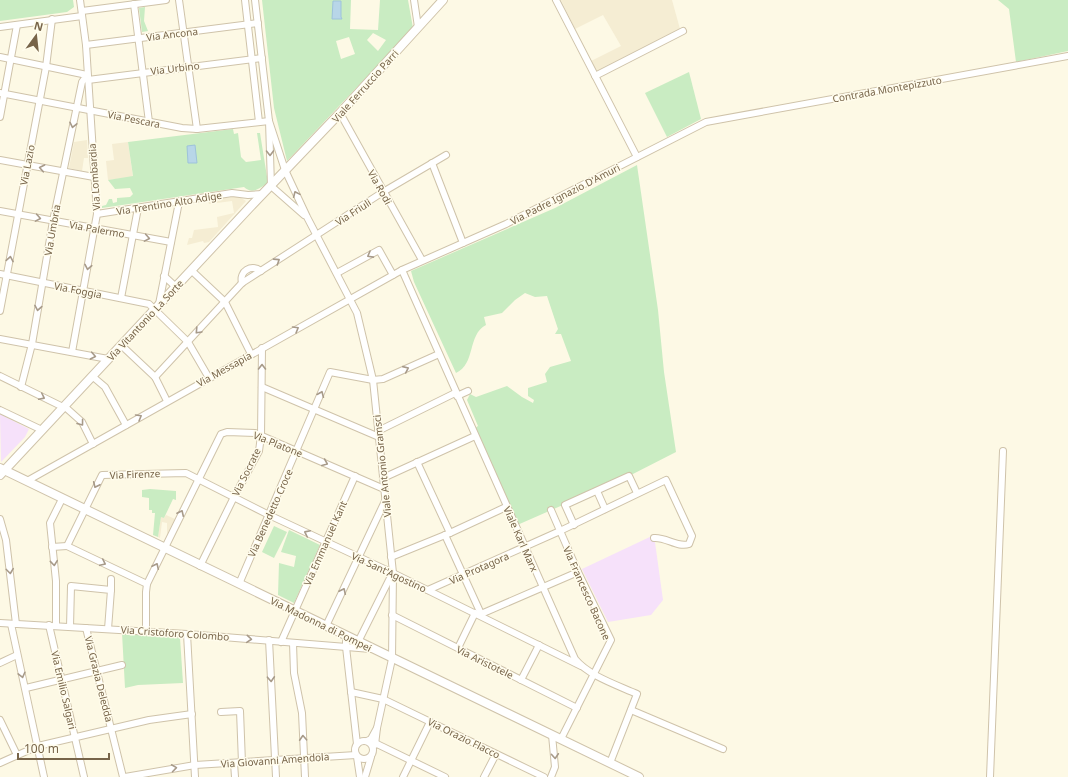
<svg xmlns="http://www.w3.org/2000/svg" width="1068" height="777" viewBox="0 0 1068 777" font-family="'Noto Sans',sans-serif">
  <rect width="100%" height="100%" fill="#fdf9e5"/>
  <!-- residential -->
  <g fill="#f5edd3">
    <polygon points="561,0 672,0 680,29 597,72 591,61 621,46 603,15 575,29"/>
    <polygon points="87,140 88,158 84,158 82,171 69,168 74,142"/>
    <polygon points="128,142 133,177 108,180 106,161 114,160 112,144"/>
    <polygon points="238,196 246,201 209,242 204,243 203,241 187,245 189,238 192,238 194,230 218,227 217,217 234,213 232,201 209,204 208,201"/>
    <polygon points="166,515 175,519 167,535 167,523 162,522 160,538 158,537 161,516 164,518"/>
  </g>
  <!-- education -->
  <g fill="#f6e1fa">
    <polygon points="0,414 29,429 25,437 1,462"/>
    <polygon points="654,535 663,600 651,615 608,622 582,569"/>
  </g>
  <!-- green -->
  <g fill="#c9ecc2" fill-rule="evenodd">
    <polygon points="0,0 73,0 74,7 67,12 0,21"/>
    <path d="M 262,0 L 351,0 L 350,29 L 378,30 L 380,0 L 408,0 L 413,28 L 287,161 L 274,108 ZM 373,33 L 386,40 L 378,51 L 367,40 ZM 349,37 L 355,54 L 341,59 L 336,41 Z"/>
    <polygon points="998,0 1068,0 1068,51 1016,62 1009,9"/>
    <polygon points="145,7 144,21 148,31 142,32 139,8"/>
    <polygon points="689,72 701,119 667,137 645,93"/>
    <path d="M 233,129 L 234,134 L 238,133 L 241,157 L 246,162 L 261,160 L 257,133 L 260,133 L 268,183 C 259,188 253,195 244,187 L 102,208 L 102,206 L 106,205 L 109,199 L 112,199 L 113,203 L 117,202 L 117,198 L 130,197 L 133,194 L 130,188 L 115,189 L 108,180 L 133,176 L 128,142 Z"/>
    <path d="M 637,165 L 658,310 L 664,372 L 676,452 L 629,476 L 515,526 L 472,430 L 478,426 L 467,400 L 470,394 L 476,397 L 507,386 L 522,397 L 533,403 L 534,400 L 528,396 L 528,388 L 547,382 L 545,374 L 550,367 L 571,361 L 561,334 L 555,334 L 558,329 L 547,296 L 535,297 L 525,293 L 515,300 L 502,313 L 484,317 L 486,325 C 467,335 476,364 456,373 L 414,282 L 411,271 L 555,208 Z"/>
    <polygon points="150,489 176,491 176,500 173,499 164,518 161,517 158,537 153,535 155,513 152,513 152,510 149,510 149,498 142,497 142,490"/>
    <polygon points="274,526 287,532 274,558 262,552"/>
    <polygon points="289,530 320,545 294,603 278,595 279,563 294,567 296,556 281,552"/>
    <polygon points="122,633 180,638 183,683 138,685 125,688"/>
  </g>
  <!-- water -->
  <g fill="#b8d6e8" stroke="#9ec3da">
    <polygon points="333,1 341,1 341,17 342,19 332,19"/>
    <polygon points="195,145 197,163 188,163 187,146"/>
  </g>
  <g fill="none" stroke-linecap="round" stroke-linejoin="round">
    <!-- minor casing -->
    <g stroke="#cfc3aa" stroke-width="8">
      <g id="minor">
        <polyline points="179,0 197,129"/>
        <polyline points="245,0 259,122"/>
        <polyline points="255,0 269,121 271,186 304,215"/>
        <polyline points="414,0 418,27"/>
        <polyline points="556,0 637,157"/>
        <polyline points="134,4 149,122"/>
        <polyline points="82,11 166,0"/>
        <polyline points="0,27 82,16"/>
        <polyline points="86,45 258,23"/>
        <polyline points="0,57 87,75 82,82 53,221 32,344 21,387"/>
        <polyline points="595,76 683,31"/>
        <polyline points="88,80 262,58"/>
        <polyline points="0,93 182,128 197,129 269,121"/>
        <polyline points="340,113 422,260"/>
        <polyline points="0,117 17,25"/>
        <polyline points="269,121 285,170 307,217 357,313 373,380 393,573 392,659 377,728"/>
        <polyline points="0,160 94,177"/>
        <polyline points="432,163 463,243"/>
        <polyline points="0,211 171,242"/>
        <polyline points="97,214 232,193 248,195 263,194"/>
        <polyline points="191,270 225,302 251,354"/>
        <path d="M 402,270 L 575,659 C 589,676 617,685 637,694 L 610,763"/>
        <polyline points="337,273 379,250 393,275"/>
        <polyline points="0,274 149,304 188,342 209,378"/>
        <polyline points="164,276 176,287"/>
        <path d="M 242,283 C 239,271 251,264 261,271"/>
        <polyline points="121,298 138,208"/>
        <polyline points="159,304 179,202"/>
        <polyline points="0,311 46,67 52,19"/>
        <polyline points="0,339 108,359"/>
        <polyline points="121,345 155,377 167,401"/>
        <polyline points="72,352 97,214 86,45 80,0"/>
        <polyline points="0,376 63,407"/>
        <polyline points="92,376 105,387 126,425"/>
        <polyline points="155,377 242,283 383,192 446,155"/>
        <polyline points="262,387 379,437"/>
        <polyline points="457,396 468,391"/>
        <polyline points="64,406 82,422 93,444"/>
        <polyline points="0,410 42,430"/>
        <polyline points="378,431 455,393"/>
        <polyline points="417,462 450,533"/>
        <polyline points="383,478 475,436"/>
        <polyline points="27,481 402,270 506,224 706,122 1068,56"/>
        <polyline points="597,491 605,509"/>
        <polyline points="551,510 578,572 611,640 561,739"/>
        <polyline points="0,519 6,540 16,624"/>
        <polyline points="574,525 565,505 629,476 637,493"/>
        <polyline points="445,535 482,616"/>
        <polyline points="52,547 67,546"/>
        <polyline points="391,557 450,533 506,507"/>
        <polyline points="200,566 234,497 259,451 261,436 262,348"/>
        <polyline points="147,584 67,546 102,475 186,473 269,515 393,573 581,666"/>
        <polyline points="239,584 330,372 373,380 383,379 439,354"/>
        <polyline points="111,590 111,579"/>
        <path d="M 428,590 L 560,531 L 666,480 L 692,536 L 689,544 C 678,548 666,537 654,538"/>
        <polyline points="481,614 578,572"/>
        <polyline points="392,615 577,708"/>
        <polyline points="0,623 187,634 371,649"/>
        <polyline points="11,624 44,777"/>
        <polyline points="49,625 84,777"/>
        <polyline points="56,626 56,581 50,523 62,499"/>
        <polyline points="326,626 386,499"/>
        <polyline points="70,627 71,586 111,590 108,629"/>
        <polyline points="86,628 123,777"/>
        <polyline points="146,631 146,592 147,584 221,434 227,432 255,433 384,489"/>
        <polyline points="187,634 195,777"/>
        <polyline points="346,636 346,647 357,744"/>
        <polyline points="269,640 276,777"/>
        <polyline points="281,642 355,476"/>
        <polyline points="358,642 392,574"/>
        <polyline points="293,643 294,673 302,713 305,777"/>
        <polyline points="458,648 475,613"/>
        <polyline points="0,663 17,655"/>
        <polyline points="521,680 539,645"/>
        <polyline points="26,688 122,665"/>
        <polyline points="351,692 383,699 544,777"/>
        <polyline points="631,710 723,749"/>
        <polyline points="221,712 240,711 242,763"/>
        <polyline points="0,720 17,755"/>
        <circle cx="364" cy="750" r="9"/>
        <polyline points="367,741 371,739 377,728 375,745"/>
        <polyline points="375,743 445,777"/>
        <polyline points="357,757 360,777"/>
        <polyline points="0,763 38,746 149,720 192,714"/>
        <polyline points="234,763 235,777"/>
        <polyline points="125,777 195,765 356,755"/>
        <polyline points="365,777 371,757"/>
        <polyline points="403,777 430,722"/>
        <polyline points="484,777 496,754"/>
        <polyline points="551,777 555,767 552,735"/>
        <polyline points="990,777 1003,451"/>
      </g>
    </g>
    <!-- tertiary casing -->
    <g stroke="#cfc3aa" stroke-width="10">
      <g id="tertiary">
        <polyline points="0,468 639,777"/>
        <polyline points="0,475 253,204 340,113 443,0"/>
      </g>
    </g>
    <!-- minor -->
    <use href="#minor" stroke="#fff" stroke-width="6"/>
    <!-- tertiary -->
    <use href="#tertiary" stroke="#fff" stroke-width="8"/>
  </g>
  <!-- one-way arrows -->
  <defs><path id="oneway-chevron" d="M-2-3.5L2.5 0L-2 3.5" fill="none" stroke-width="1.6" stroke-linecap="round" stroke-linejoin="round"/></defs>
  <g stroke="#a79a89">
    <use href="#oneway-chevron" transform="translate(73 125) rotate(102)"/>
    <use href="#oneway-chevron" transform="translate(270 153) rotate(89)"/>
    <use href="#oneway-chevron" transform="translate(42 168) rotate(-169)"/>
    <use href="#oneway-chevron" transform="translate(296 194) rotate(-114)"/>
    <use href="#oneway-chevron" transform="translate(38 218) rotate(10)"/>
    <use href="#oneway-chevron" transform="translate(147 238) rotate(10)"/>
    <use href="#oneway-chevron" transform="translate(370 255) rotate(151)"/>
    <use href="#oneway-chevron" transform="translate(10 259) rotate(-80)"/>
    <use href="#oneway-chevron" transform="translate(277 261) rotate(-33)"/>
    <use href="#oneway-chevron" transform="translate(88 267) rotate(101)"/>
    <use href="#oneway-chevron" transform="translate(38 308) rotate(100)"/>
    <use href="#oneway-chevron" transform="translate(296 329) rotate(-30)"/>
    <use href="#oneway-chevron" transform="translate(198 331) rotate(133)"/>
    <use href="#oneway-chevron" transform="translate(93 356) rotate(11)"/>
    <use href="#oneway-chevron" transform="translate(262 367) rotate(-90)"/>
    <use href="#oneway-chevron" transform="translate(406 369) rotate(-24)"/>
    <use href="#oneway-chevron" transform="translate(321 394) rotate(-67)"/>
    <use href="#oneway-chevron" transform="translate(42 397) rotate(26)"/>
    <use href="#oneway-chevron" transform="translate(139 417) rotate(-30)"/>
    <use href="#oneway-chevron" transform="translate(81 423) rotate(53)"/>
    <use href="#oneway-chevron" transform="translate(325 463) rotate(23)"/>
    <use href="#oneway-chevron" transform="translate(96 485) rotate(115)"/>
    <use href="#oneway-chevron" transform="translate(181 513) rotate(-65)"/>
    <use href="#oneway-chevron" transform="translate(307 533) rotate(-154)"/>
    <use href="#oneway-chevron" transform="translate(54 563) rotate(84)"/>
    <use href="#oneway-chevron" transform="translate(103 563) rotate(25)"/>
    <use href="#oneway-chevron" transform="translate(156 566) rotate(-65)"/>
    <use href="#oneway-chevron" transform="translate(10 571) rotate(83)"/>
    <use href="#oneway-chevron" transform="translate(343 591) rotate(-65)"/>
    <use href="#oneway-chevron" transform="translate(249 639) rotate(5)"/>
    <use href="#oneway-chevron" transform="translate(22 675) rotate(76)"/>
    <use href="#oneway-chevron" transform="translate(271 679) rotate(87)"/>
    <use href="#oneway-chevron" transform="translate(303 738) rotate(-93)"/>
    <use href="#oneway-chevron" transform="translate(555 756) rotate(86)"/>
    <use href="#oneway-chevron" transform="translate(174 768) rotate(-8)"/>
  </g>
  <g text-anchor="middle" stroke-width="3" stroke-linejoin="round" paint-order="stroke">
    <!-- street labels -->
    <g font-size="10" fill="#776449" stroke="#fffcec">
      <text transform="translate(172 34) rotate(-7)" y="4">Via Ancona</text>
      <text transform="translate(175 68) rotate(-7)" y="4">Via Urbino</text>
      <text transform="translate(365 86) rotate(-48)" y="4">Viale Ferruccio Parri</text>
      <text transform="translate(887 89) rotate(-10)" y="4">Contrada Montepizzuto</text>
      <text transform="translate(134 119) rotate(11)" y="4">Via Pescara</text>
      <text transform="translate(27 165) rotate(-79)" y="4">Via Lazio</text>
      <text transform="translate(94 177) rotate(-94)" y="4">Via Lombardia</text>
      <text transform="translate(380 187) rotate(61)" y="4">Via Rodi</text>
      <text transform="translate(565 194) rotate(-27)" y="4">Via Padre Ignazio D'Amuri</text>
      <text transform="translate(169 203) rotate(-9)" y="4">Via Trentino Alto Adige</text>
      <text transform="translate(353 212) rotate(-33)" y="4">Via Friuli</text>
      <text transform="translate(97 229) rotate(10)" y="4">Via Palermo</text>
      <text transform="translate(52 230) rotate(-80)" y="4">Via Umbria</text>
      <text transform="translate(78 290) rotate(11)" y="4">Via Foggia</text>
      <text transform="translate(145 320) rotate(-47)" y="4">Via Vitantonio La Sorte</text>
      <text transform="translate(224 369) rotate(-29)" y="4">Via Messapia</text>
      <text transform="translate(278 444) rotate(22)" y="4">Via Platone</text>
      <text transform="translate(382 466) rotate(-96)" y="4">Viale Antonio Gramsci</text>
      <text transform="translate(246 472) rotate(-64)" y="4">Via Socrate</text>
      <text transform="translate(135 474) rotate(-2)" y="4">Via Firenze</text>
      <text transform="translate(270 513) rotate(-66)" y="4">Via Benedetto Croce</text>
      <text transform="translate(521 539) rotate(66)" y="4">Viale Karl Marx</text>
      <text transform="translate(325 543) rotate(-66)" y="4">Via Emmanuel Kant</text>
      <text transform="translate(479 568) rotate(-24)" y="4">Via Protagora</text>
      <text transform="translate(389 572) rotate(25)" y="4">Via Sant'Agostino</text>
      <text transform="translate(587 593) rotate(66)" y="4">Via Francesco Bacone</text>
      <text transform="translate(321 624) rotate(26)" y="4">Via Madonna di Pompei</text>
      <text transform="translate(175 633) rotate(4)" y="4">Via Cristoforo Colombo</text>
      <text transform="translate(485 662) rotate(26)" y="4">Via Aristotele</text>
      <text transform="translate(99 679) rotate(76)" y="4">Via Grazia Deledda</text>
      <text transform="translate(64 690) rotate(77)" y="4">Via Emilio Salgari</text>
      <text transform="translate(464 738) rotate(26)" y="4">Via Orazio Flacco</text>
      <text transform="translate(275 760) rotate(-4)" y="4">Via Giovanni Amendola</text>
    </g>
  </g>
  <!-- north arrow -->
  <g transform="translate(36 36) rotate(15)" stroke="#fffcec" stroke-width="3" paint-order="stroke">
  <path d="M0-3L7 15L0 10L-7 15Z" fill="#776449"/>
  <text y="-6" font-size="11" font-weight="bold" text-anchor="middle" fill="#776449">N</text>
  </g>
  <!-- scale -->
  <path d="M18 753v6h91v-6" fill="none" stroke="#776449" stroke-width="2"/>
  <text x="24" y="753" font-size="12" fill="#776449" stroke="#fffcec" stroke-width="3" paint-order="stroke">100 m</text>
</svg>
